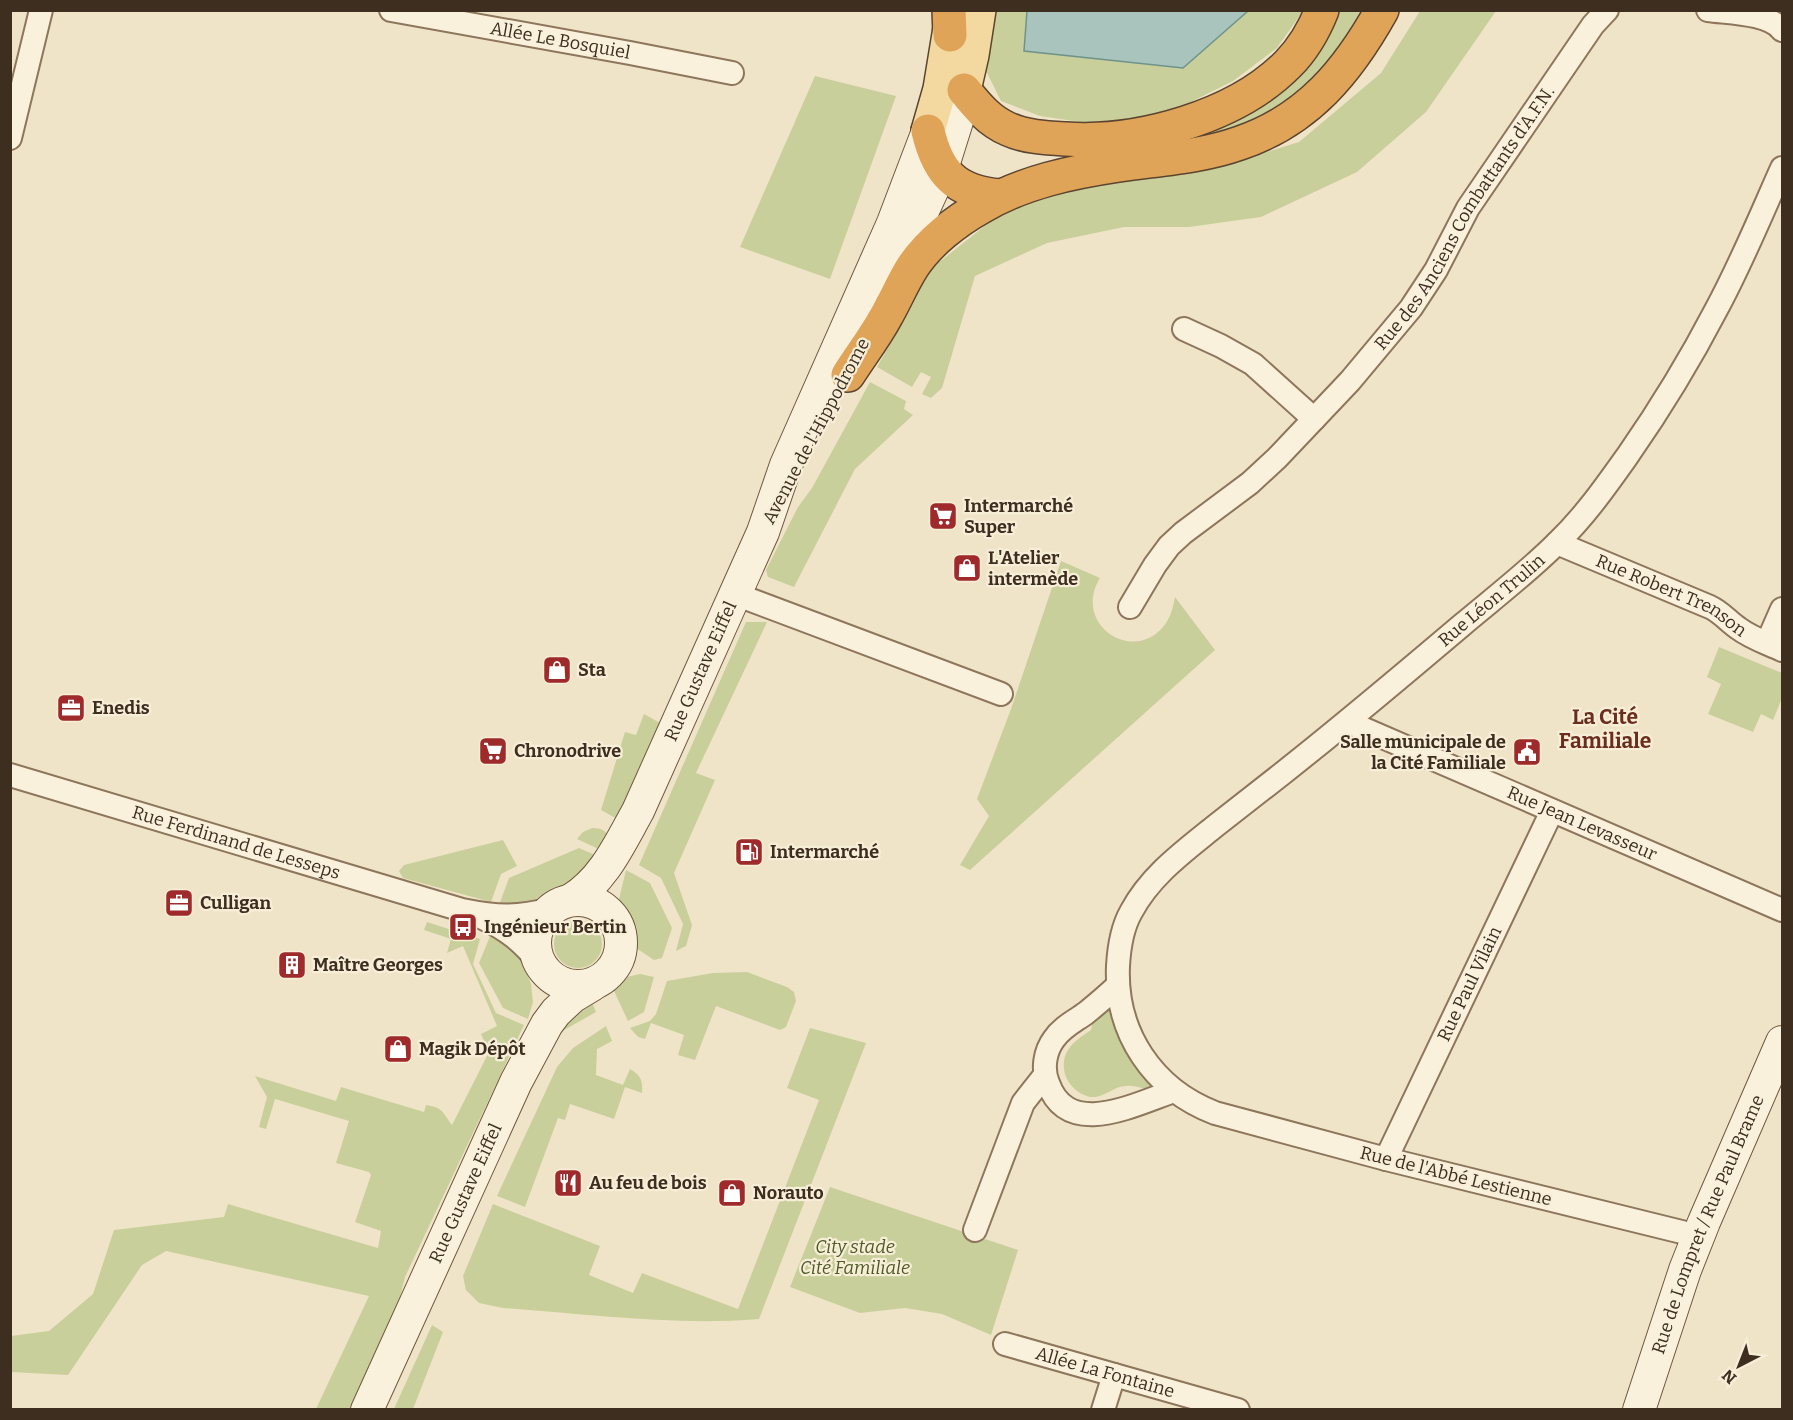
<svg xmlns="http://www.w3.org/2000/svg" width="1793" height="1420" viewBox="0 0 1793 1420" font-family="Bitter,serif">
  <rect width="100%" height="100%" fill="#f0e4c8"/>
  <!-- green -->
  <g fill="#c9cf9b">
    <polygon points="995,11 1027,11 1024,51 1183,68 1248,11 1303,11 1277,48 1233,81 1191,102 1145,117 1093,124 1040,116 1001,101 986,71"/>
    <polygon points="1330,11 1371,11 1318,85 1264,119 1207,138 1108,150 1211,129"/>
    <polygon points="1420,11 1496,11 1426,112 1357,172 1261,217 1189,227 1124,227 1047,243 975,276 942,388 931,398 922,394 931,377 921,372 912,387 877,367 909,311 928,271 1006,209 1046,195 1098,185 1212,169 1299,142 1381,73"/>
    <polygon points="815,76 896,96 830,279 740,247"/>
    <polygon points="870,382 906,401 904,409 913,415 855,469 794,587 768,577 766,570 798,507 812,488"/>
    <path d="M 1061,561 L 1100,578 C 1072,624 1132,664 1163,627 C 1170,619 1173,608 1175,597 L 1215,650 L 970,870 L 960,865 L 989,816 L 977,799 L 1011,709 Z"/>
    <polygon points="746,622 767,622 696,773 715,780 674,873 692,925 686,946 676,951 683,924 661,878 639,865"/>
    <polygon points="1719,647 1782,673 1782,698 1773,720 1761,714 1753,732 1708,714 1721,684 1707,677"/>
    <polygon points="644,714 662,724 619,820 601,810 625,732 636,735"/>
    <path d="M 592,828 C 602,828 606,831 611,839 L 605,852 L 577,839 L 583,832 Z"/>
    <polygon points="503,840 517,866 501,874 491,902 403,878 399,871 404,865"/>
    <polygon points="579,848 602,858 572,886 516,906 499,905 509,878"/>
    <polygon points="626,870 650,883 672,928 662,958 654,960 636,948 635,932 619,899"/>
    <circle cx="578" cy="944" r="24"/>
    <path d="M 427,922 L 480,939 L 473,964 L 496,1013 L 524,1025 L 405,1277 L 396,1313 L 351,1409 L 316,1409 L 369,1296 L 166,1251 L 142,1265 L 68,1375 L 11,1372 L 11,1336 L 49,1331 L 93,1294 L 114,1230 L 224,1217 L 228,1204 L 378,1248 L 381,1231 L 355,1222 L 371,1175 L 369,1172 L 336,1163 L 349,1121 L 275,1099 L 266,1129 L 259,1127 L 267,1097 L 255,1076 L 336,1101 L 341,1087 L 424,1112 L 426,1105 C 444,1108 442,1112 452,1125 L 489,1052 L 481,1034 L 497,1026 L 463,946 L 447,953 L 451,939 L 424,930 Z"/>
    <polygon points="491,934 516,948 523,963 531,984 533,1002 528,1019 503,1008 479,963"/>
    <polygon points="747,972 787,987 794,992 796,1001 786,1027 780,1030 716,1006 695,1060 678,1055 684,1035 651,1023 645,1039 638,1037 630,1028 650,1021 656,1014 667,981 713,973"/>
    <polygon points="640,974 654,977 644,1012 628,1021 613,989 627,977"/>
    <polygon points="591,1000 596,1012 559,1033 557,1023"/>
    <path d="M 1106,1008 L 1111,1008 L 1152,1080 L 1152,1086 L 1149,1090 C 1141,1088 1134,1085 1126,1086 C 1115,1086 1106,1096 1095,1097 C 1080,1098 1065,1083 1064,1069 C 1062,1049 1076,1040 1091,1030 L 1093,1019 Z"/>
    <path d="M 606,1026 L 612,1041 L 597,1049 L 596,1075 L 623,1085 L 630,1069 C 641,1075 643,1081 642,1093 L 625,1087 L 614,1119 L 570,1104 L 565,1120 L 558,1118 L 525,1207 L 497,1196 L 557,1067 L 573,1048 Z"/>
    <path d="M 810,1028 L 866,1043 L 759,1319 C 677,1326 586,1314 503,1308 L 479,1303 L 466,1290 L 463,1276 L 493,1204 L 600,1246 L 589,1275 L 633,1293 L 642,1273 L 738,1309 L 819,1100 L 787,1088 Z"/>
    <polygon points="830,1187 1018,1250 991,1335 942,1314 905,1308 860,1313 790,1287"/>
    <polygon points="432,1325 443,1332 413,1409 394,1409"/>
  </g>
  <!-- water -->
  <polygon fill="#a9c4bc" stroke="#6f938a" stroke-width="1.5" points="1027,11 1027,10 1248,11 1183,68 1024,51"/>
  <g fill="none" stroke-linecap="round" stroke-linejoin="round">
    <!-- street casing -->
    <g stroke="#8d765c" stroke-width="26">
      <g id="street">
        <path id="s1" d="M 391,10 L 630,53 L 732,73"/>
        <path d="M 1708,10 C 1730,13 1769,13 1782,30"/>
        <polyline points="10,138 41,10"/>
        <polyline points="1184,329 1221,346 1253,364 1314,419"/>
        <path id="s2" d="M 1557,543 L 1710,607 C 1721,612 1728,621 1738,628 C 1751,638 1767,643 1782,650"/>
        <polyline points="735,594 1001,694"/>
        <path id="s3" d="M 1130,607 L 1155,565 L 1169,546 L 1183,533 L 1250,483 L 1277,458 L 1350,381 L 1411,308 L 1436,270 L 1468,208 L 1593,25 L 1607,10"/>
        <polyline points="1767,643 1782,609"/>
        <path id="s4" d="M 1348,722 L 1782,910"/>
        <path id="s5" d="M 10,775 L 462,910 C 497,917 517,918 551,909"/>
        <path d="M 483,918 C 508,930 521,941 539,962"/>
        <path d="M 1118,985 C 1108,995 1097,1004 1086,1013 C 1075,1021 1062,1027 1054,1039 C 1045,1051 1042,1069 1048,1083 C 1068,1140 1135,1104 1174,1091"/>
        <path id="s6" d="M 1386,1159 L 1552,811"/>
        <polyline points="975,1230 1023,1103 1045,1075"/>
        <path id="s7" d="M 1698,1236 L 1386,1159 L 1215,1113 C 1153,1089 1115,1033 1118,966 C 1119,948 1122,928 1131,912 C 1150,876 1183,852 1214,827 C 1237,809 1260,791 1283,773 C 1344,725 1403,675 1462,625 C 1494,598 1528,572 1557,543 C 1585,516 1606,486 1628,455 C 1660,409 1690,360 1716,310 C 1741,264 1761,215 1782,168"/>
        <path id="s8" d="M 1005,1344 L 1238,1410"/>
        <polyline points="1103,1410 1114,1375"/>
      </g>
    </g>
    <!-- secondary casing -->
    <g stroke="#6f573f" stroke-width="34">
      <g id="secondary">
        <polyline points="889,285 942,169 958,118 964,90"/>
        <circle cx="578" cy="943" r="43"/>
        <path id="s9" d="M 571,900 C 604,880 620,843 638,811 L 763,532 L 786,465 L 893,223 L 928,131"/>
        <path id="s10" d="M 367,1410 L 516,1082 L 547,1024 L 556,1012 L 572,997 L 592,985"/>
        <path id="s11" d="M 1639,1410 L 1685,1270 L 1704,1222 L 1782,1042"/>
      </g>
    </g>
    <!-- primary casing -->
    <g stroke="#5b4430" stroke-width="36">
      <g id="primary">
        <polyline points="964,90 972,55 979,10"/>
        <polyline points="928,131 940,89 953,10"/>
      </g>
    </g>
    <!-- highway casing -->
    <g stroke="#5b4430" stroke-width="36">
      <g id="highway">
        <polyline points="949,10 950,35"/>
        <path d="M 964,90 C 977,106 989,121 1008,129 C 1025,137 1047,138 1066,139 C 1138,144 1236,117 1288,64 C 1303,49 1314,30 1322,10"/>
        <path d="M 928,131 C 938,174 956,192 1000,196"/>
        <path d="M 848,375 C 860,356 874,338 885,318 C 895,301 902,283 913,266 C 929,242 956,221 981,207 C 1023,182 1072,172 1119,165 C 1159,159 1201,157 1240,143 C 1308,120 1348,71 1382,10"/>
      </g>
    </g>
    <!-- street -->
    <use href="#street" stroke="#faf1dc" stroke-width="22"/>
    <!-- secondary -->
    <use href="#secondary" stroke="#faf1dc" stroke-width="32"/>
    <!-- primary -->
    <use href="#primary" stroke="#f3d9a0" stroke-width="33"/>
    <!-- highway -->
    <use href="#highway" stroke="#e0a458" stroke-width="33"/>
  </g>
  <!-- icons -->
  <defs>
    <g id="supermarket-square" transform="scale(1.5)"><rect x="-9" y="-9" width="18" height="18" rx="4" fill="#9e2a2b" stroke="#f7eed8"/><path d="M-6-5.5h2.5l.6 2H6L4.5 2H-2.5L-4.4-4H-6ZM-1.5 3.2a1.3 1.3 0 1 0 .1 0ZM3 3.2a1.3 1.3 0 1 0 .1 0Z" fill="#fff"/></g>
    <g id="shop-square" transform="scale(1.5)"><rect x="-9" y="-9" width="18" height="18" rx="4" fill="#9e2a2b" stroke="#f7eed8"/><path d="M-5-2.5h2.3a2.7 3.5 0 0 1 5.4 0H5L5.5 6h-11ZM-1.5-2.5h3a1.5 2.3 0 0 0-3 0Z" fill="#fff"/></g>
    <g id="office-square" transform="scale(1.5)"><rect x="-9" y="-9" width="18" height="18" rx="4" fill="#9e2a2b" stroke="#f7eed8"/><path d="M-6-3h4V-5.5h4V-3h4V5H-6ZM-1-4.5V-3h2v-1.5ZM-6 0V1H6V0Z" fill="#fff"/></g>
    <g id="civic-square" transform="scale(1.5)"><rect x="-9" y="-9" width="18" height="18" rx="4" fill="#9e2a2b" stroke="#f7eed8"/><path d="M-.6-6.5H3V-4.5H.6V-3L4-1V1h2V6H-6V1h2V-1L-.6-3ZM-1.2 2.5V6h2.4V2.5Z" fill="#fff"/></g>
    <g id="fuel-square" transform="scale(1.5)"><rect x="-9" y="-9" width="18" height="18" rx="4" fill="#9e2a2b" stroke="#f7eed8"/><path d="M-5.5-6h7V0h2V4h1.3V-2.5L3-4.5l.8-.8L6-3V5H2.5V1h-1V6h-7ZM-4.2-4.7v3.2H.2V-4.7Z" fill="#fff"/></g>
    <g id="bus-square" transform="scale(1.5)"><rect x="-9" y="-9" width="18" height="18" rx="4" fill="#9e2a2b" stroke="#f7eed8"/><path d="M-5-6H5V4H4V6H2V4H-2V6H-4V4H-5ZM-3.5-4V0h7V-4ZM-3.5 1.2v1.5H-2V1.2ZM2 1.2v1.5H3.5V1.2Z" fill="#fff"/></g>
    <g id="building-square" transform="scale(1.5)"><rect x="-9" y="-9" width="18" height="18" rx="4" fill="#9e2a2b" stroke="#f7eed8"/><path d="M-4-6H4V6H1V3H-1V6H-4ZM-2.5-4.3h1.7v1.8h-1.7ZM.8-4.3h1.7v1.8H.8ZM-2.5-1h1.7V.8h-1.7ZM.8-1h1.7V.8H.8Z" fill="#fff"/></g>
    <g id="restaurant-square" transform="scale(1.5)"><rect x="-9" y="-9" width="18" height="18" rx="4" fill="#9e2a2b" stroke="#f7eed8"/><path d="M-5-6h1v4h1v-4h1v4h1v-4h1v5L-1.5 .5V6h-2V.5L-5-1ZM5-6V6H3V1.5H1.5Q1.5-4 5-6Z" fill="#fff"/></g>
  </defs>
  <g fill-rule="evenodd">
    <use href="#supermarket-square" x="943" y="516"/>
    <use href="#shop-square" x="967" y="568"/>
    <use href="#shop-square" x="557" y="670"/>
    <use href="#office-square" x="71" y="708"/>
    <use href="#supermarket-square" x="493" y="751"/>
    <use href="#civic-square" x="1527" y="752"/>
    <use href="#fuel-square" x="749" y="852"/>
    <use href="#office-square" x="179" y="903"/>
    <use href="#bus-square" x="463" y="927"/>
    <use href="#building-square" x="292" y="965"/>
    <use href="#shop-square" x="398" y="1049"/>
    <use href="#restaurant-square" x="568" y="1183"/>
    <use href="#shop-square" x="732" y="1193"/>
  </g>
  <g text-anchor="middle" stroke-width="4.5" stroke-linejoin="round" paint-order="stroke">
    <!-- street labels -->
    <g font-size="18" fill="#3d2e20" stroke="#f7eed8">
      <text dy="6" stroke="none"><textPath href="#s1" startOffset="172">Allée Le Bosquiel</textPath></text>
      <text dy="6" stroke="none"><textPath href="#s3" startOffset="518">Rue des Anciens Combattants d'A.F.N.</textPath></text>
      <text transform="translate(816 431) rotate(-62)" y="6">Avenue de l'Hippodrome</text>
      <text dy="6" stroke="none"><textPath href="#s2" startOffset="126">Rue Robert Trenson</textPath></text>
      <text dy="6" stroke="none"><textPath href="#s7" startOffset="1221">Rue Léon Trulin</textPath></text>
      <text dy="6" stroke="none"><textPath href="#s9" startOffset="266">Rue Gustave Eiffel</textPath></text>
      <text dy="6" stroke="none"><textPath href="#s4" startOffset="255">Rue Jean Levasseur</textPath></text>
      <text dy="6" stroke="none"><textPath href="#s5" startOffset="236">Rue Ferdinand de Lesseps</textPath></text>
      <text dy="6" stroke="none"><textPath href="#s6" startOffset="194">Rue Paul Vilain</textPath></text>
      <text transform="translate(1456 1176) rotate(14)" y="6">Rue de l'Abbé Lestienne</text>
      <text dy="6" stroke="none"><textPath href="#s10" startOffset="238">Rue Gustave Eiffel</textPath></text>
      <text dy="6" stroke="none"><textPath href="#s11" startOffset="198">Rue de Lompret / Rue Paul Brame</textPath></text>
      <text dy="6" stroke="none"><textPath href="#s8" startOffset="104">Allée La Fontaine</textPath></text>
    </g>
    <!-- poi labels -->
    <g font-size="18" font-weight="bold" fill="#3d2e20" stroke="#f7eed8" text-anchor="start">
      <text x="964" y="512">Intermarché<tspan x="964" dy="21">Super</tspan></text>
      <text x="988" y="564">L'Atelier<tspan x="988" dy="21">intermède</tspan></text>
      <text x="578" y="676">Sta</text>
      <text x="92" y="714">Enedis</text>
      <text x="1506" y="748" text-anchor="end">Salle municipale de<tspan x="1506" dy="21">la Cité Familiale</tspan></text>
      <text x="514" y="757">Chronodrive</text>
      <text x="770" y="858">Intermarché</text>
      <text x="200" y="909">Culligan</text>
      <text x="484" y="933">Ingénieur Bertin</text>
      <text x="313" y="971">Maître Georges</text>
      <text x="419" y="1055">Magik Dépôt</text>
      <text x="589" y="1189">Au feu de bois</text>
      <text x="753" y="1199">Norauto</text>
    </g>
    <!-- park labels -->
    <g font-size="18" font-style="italic" fill="#4d5a26" stroke="#f7eed8">
      <text x="855" y="1253">City stade<tspan x="855" dy="21">Cité Familiale</tspan></text>
    </g>
    <!-- quarter labels -->
    <g font-size="21" font-weight="bold" fill="#6b2e1e" stroke="#f7eed8">
      <text x="1605" y="724">La Cité<tspan x="1605" dy="24">Familiale</tspan></text>
    </g>
  </g>
  <!-- border -->
  <rect width="1793" height="1420" fill="none" stroke="#3d2e20" stroke-width="24"/>
  <!-- north arrow -->
  <g transform="translate(1739 1366) rotate(222)" stroke="#f7eed8" stroke-width="4.5" paint-order="stroke">
  <path d="M0-4.5L10 22L0 15L-10 22Z" fill="#3d2e20"/>
  <text y="-9" font-size="16" font-weight="bold" text-anchor="middle" fill="#3d2e20">N</text>
  </g>
</svg>
